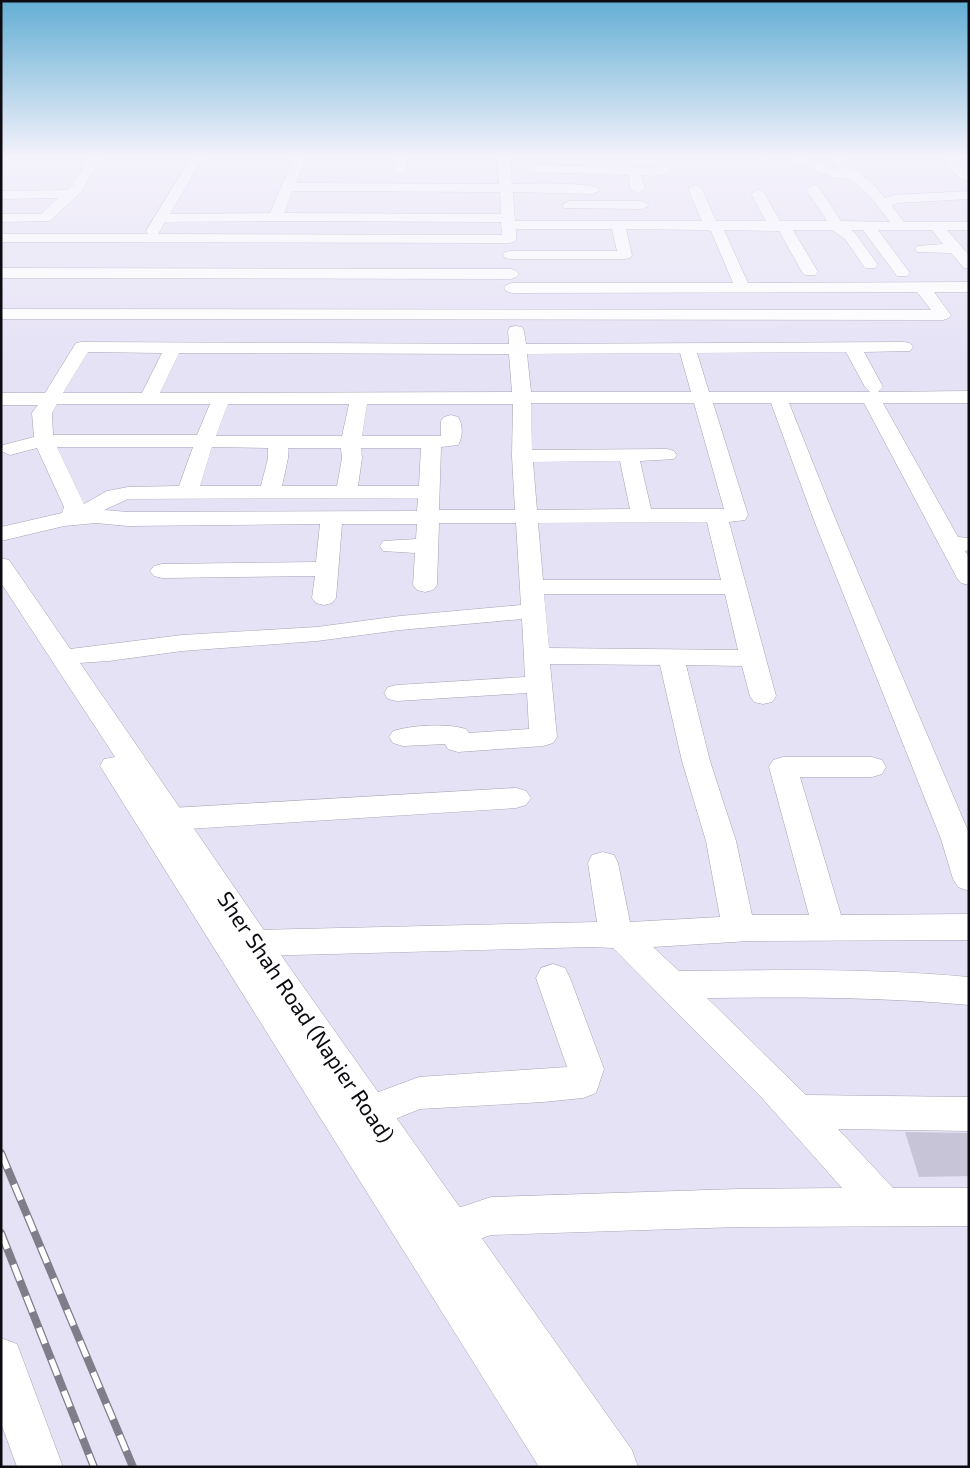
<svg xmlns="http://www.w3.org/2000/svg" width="970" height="1468" viewBox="0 0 970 1468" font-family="'Exo 2',sans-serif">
  <rect width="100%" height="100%" fill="#e6e2f6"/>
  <!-- building -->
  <polygon fill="#c8c4d7" points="905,1132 969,1133 969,1176 919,1177"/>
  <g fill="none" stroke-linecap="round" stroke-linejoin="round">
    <!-- minor casing -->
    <g stroke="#a6a2b4" stroke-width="1">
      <g id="minor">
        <polygon points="89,157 101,157 82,191 50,221 1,222 1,214 41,214 58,198 1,199 1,191 67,190 72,186"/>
        <path d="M 191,157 L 203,157 L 170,214 L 270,213 L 294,157 L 306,157 L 296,183 L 499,184 L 498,157 L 510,157 L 512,184 C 527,184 592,181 600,190 L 593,194 L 513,192 L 515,221 L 702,221 L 688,189 L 695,185 L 702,189 L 716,221 L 766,221 L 751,194 L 758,190 L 763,191 L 780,221 L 827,221 L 806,189 L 813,185 L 818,186 L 841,221 L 890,222 L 870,196 L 851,179 L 832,177 L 789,160 L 787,157 L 804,157 L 840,170 L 831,157 L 843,157 L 850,166 L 870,181 L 885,198 L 894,195 L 969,191 L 969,199 L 897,203 L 892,206 L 904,222 L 969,222 L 969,230 L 947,230 L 969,255 L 969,269 L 964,268 L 951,253 L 917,252 L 915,249 L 917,246 L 943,244 L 932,230 L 878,230 L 910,273 L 907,276 L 897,276 L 863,230 L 851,230 L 855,233 L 878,265 L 875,268 L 865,268 L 845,239 L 832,230 L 793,230 L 818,272 L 815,275 L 805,275 L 802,272 L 779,231 L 724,230 L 748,283 L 969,282 L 969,292 L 934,292 L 951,315 L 949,318 L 943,320 L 1,319 L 1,309 L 931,310 L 917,292 L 512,293 L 506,291 L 504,288 L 506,285 L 512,283 L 733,283 L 711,231 L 706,230 L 626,229 L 632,255 L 630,258 L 625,259 L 510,259 L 505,258 L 503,255 L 505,252 L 510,251 L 617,251 L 612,229 L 516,229 L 516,239 L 514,242 L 509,243 L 1,242 L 1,234 L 148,234 L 146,231 ZM 292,191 L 500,192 L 501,214 L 284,213 ZM 275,221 L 501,222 L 502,235 L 158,234 L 165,222 Z"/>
        <polygon points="396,157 408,157 404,173 400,174 394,170"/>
        <polygon points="942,157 955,157 969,172 969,181 959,178"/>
        <polygon points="539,165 656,168 664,166 670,170 668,173 656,176 641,175 645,189 638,193 631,189 628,175 535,172 533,169 535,166"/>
        <polygon points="569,201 642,201 649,205 642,209 564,208 562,205"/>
        <polygon points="1,268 511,269 516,271 519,274 516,277 511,279 1,278"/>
        <path d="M 516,326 L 522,327 L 524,331 L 526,344 L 904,342 L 910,343 L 913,347 L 910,351 L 864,352 L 883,387 L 878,392 L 969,391 L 969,403 L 883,403 L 958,537 L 969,538 L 969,550 L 965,551 L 969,557 L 969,585 L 961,583 L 957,578 L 864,403 L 789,403 L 837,523 L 969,833 L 969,891 L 958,887 L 953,879 L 941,839 L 815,523 L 771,403 L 713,403 L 748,515 L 745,520 L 729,522 L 776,696 L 772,702 L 763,704 L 754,702 L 750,696 L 742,666 L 686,665 L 710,761 L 736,841 L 752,915 L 809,915 L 769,767 L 773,760 L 783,757 L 872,757 L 882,760 L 886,767 L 882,774 L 872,777 L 800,777 L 841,915 L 969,914 L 969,940 L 749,941 L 653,947 L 679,971 C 776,970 872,968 969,977 L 969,1005 C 881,997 795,997 707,998 L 806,1095 L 969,1097 L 969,1131 L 838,1129 L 893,1188 L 969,1188 L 969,1226 L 738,1227 L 491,1235 L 451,1249 L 437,1243 L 431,1229 L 437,1215 L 491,1197 L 738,1189 L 842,1188 L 762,1098 L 613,948 L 590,947 L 256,956 L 244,952 L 239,943 L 244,934 L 256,930 L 597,922 L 588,863 L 592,855 L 603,852 L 614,855 L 618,863 L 630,922 L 720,917 L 706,841 L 682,761 L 660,665 L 550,664 L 557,737 L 553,743 L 543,746 L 458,752 L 448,749 L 445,744 L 403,746 L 393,743 L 389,737 L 393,731 C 412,725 447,723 466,729 L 469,733 L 529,729 L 527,693 L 397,701 L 388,699 L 384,693 L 388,687 L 397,685 L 525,677 L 522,619 L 400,630 L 317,641 L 182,651 L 109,661 L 63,664 L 54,661 L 50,656 L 54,651 L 182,635 L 317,627 L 400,616 L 521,605 L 516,523 L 439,523 L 437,585 L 433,590 L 425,592 L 417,590 L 413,585 L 415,553 L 383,551 L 380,546 L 383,541 L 416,539 L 417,524 L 342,524 L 336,598 L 332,603 L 324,605 L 316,603 L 312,598 L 315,576 L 162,578 L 154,576 L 150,571 L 154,566 L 162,564 L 316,562 L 320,524 L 128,526 L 96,523 L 64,526 L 1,541 L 1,527 L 62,513 L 64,507 L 37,448 L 10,455 L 1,451 L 3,445 L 34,437 L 32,413 L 38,405 L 1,405 L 1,393 L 45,393 L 76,343 L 82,342 L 509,344 L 508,331 L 510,327 ZM 88,352 L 162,353 L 142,393 L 63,393 ZM 846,352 L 865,387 L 870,392 L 709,392 L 697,353 ZM 179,353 L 509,354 L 512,392 L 160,393 ZM 680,353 L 691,392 L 531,392 L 527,354 ZM 531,403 L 694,403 L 724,509 L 651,509 L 640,461 L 674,459 L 677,455 L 674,451 L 667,449 L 532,450 ZM 57,404 L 210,404 L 197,435 L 53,435 L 52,413 ZM 228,404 L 349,404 L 342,436 L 216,436 ZM 367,404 L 513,404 L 512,456 L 515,510 L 439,510 L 441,447 L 458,445 C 463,438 463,424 458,417 L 451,415 L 444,417 L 441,421 L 441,436 L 362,436 ZM 57,447 L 193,447 L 179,486 L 128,487 L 107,491 L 84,504 ZM 212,447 L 268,448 L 268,458 L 261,486 L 200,486 ZM 288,448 L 341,448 L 342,458 L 337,486 L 282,486 L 288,458 ZM 361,448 L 421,448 L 419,486 L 358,486 L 362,458 ZM 620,461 L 630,509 L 537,510 L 533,462 ZM 418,498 L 417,511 L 128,512 L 104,510 L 128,499 ZM 707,522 L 721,580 L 543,580 L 538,523 ZM 544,594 L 725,594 L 738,650 L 549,648 Z"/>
        <polygon points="516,788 526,791 531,798 526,805 516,808 172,830 161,826 157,819 161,812 172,808"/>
        <polygon points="553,964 565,968 570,978 604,1069 596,1093 583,1098 543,1102 420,1109 370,1129 357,1124 351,1112 357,1100 419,1077 567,1067 536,978 541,968"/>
        <polygon points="1,1338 17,1344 63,1467 17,1467 1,1423"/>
      </g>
    </g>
    <!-- major casing -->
    <g stroke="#a6a2b4" stroke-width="1">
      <polygon id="major" points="1,558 9,560 290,968 632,1450 638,1467 539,1467 100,766 104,759 115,757 1,583"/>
    </g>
    <!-- minor -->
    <use href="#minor" fill="#fff" fill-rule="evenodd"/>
    <!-- major -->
    <use href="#major" fill="#fff" fill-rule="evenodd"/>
    <!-- rail casing -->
    <g stroke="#807d8b" stroke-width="8">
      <g id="rail">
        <polyline points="1,1153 133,1467"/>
        <polyline points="1,1233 94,1467"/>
      </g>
    </g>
    <!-- rail -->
    <use href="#rail" stroke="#fff" stroke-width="5.5" stroke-dasharray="17" stroke-linecap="butt"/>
  </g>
  <!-- sky -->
  <linearGradient id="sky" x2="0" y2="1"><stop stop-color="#63aed4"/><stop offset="0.43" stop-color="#f4f2fb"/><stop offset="1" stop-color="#f4f2fb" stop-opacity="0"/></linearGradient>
  <rect width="970" height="363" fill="url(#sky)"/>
  <g text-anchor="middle" stroke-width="4.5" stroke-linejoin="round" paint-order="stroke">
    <!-- near-street labels -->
    <g font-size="22" fill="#0c0b11" stroke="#fff">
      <text transform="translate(306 1017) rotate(56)" y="8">Sher Shah Road (Napier Road)</text>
    </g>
  </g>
  <!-- border -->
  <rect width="970" height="1468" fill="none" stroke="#0c0b11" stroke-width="5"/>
</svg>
